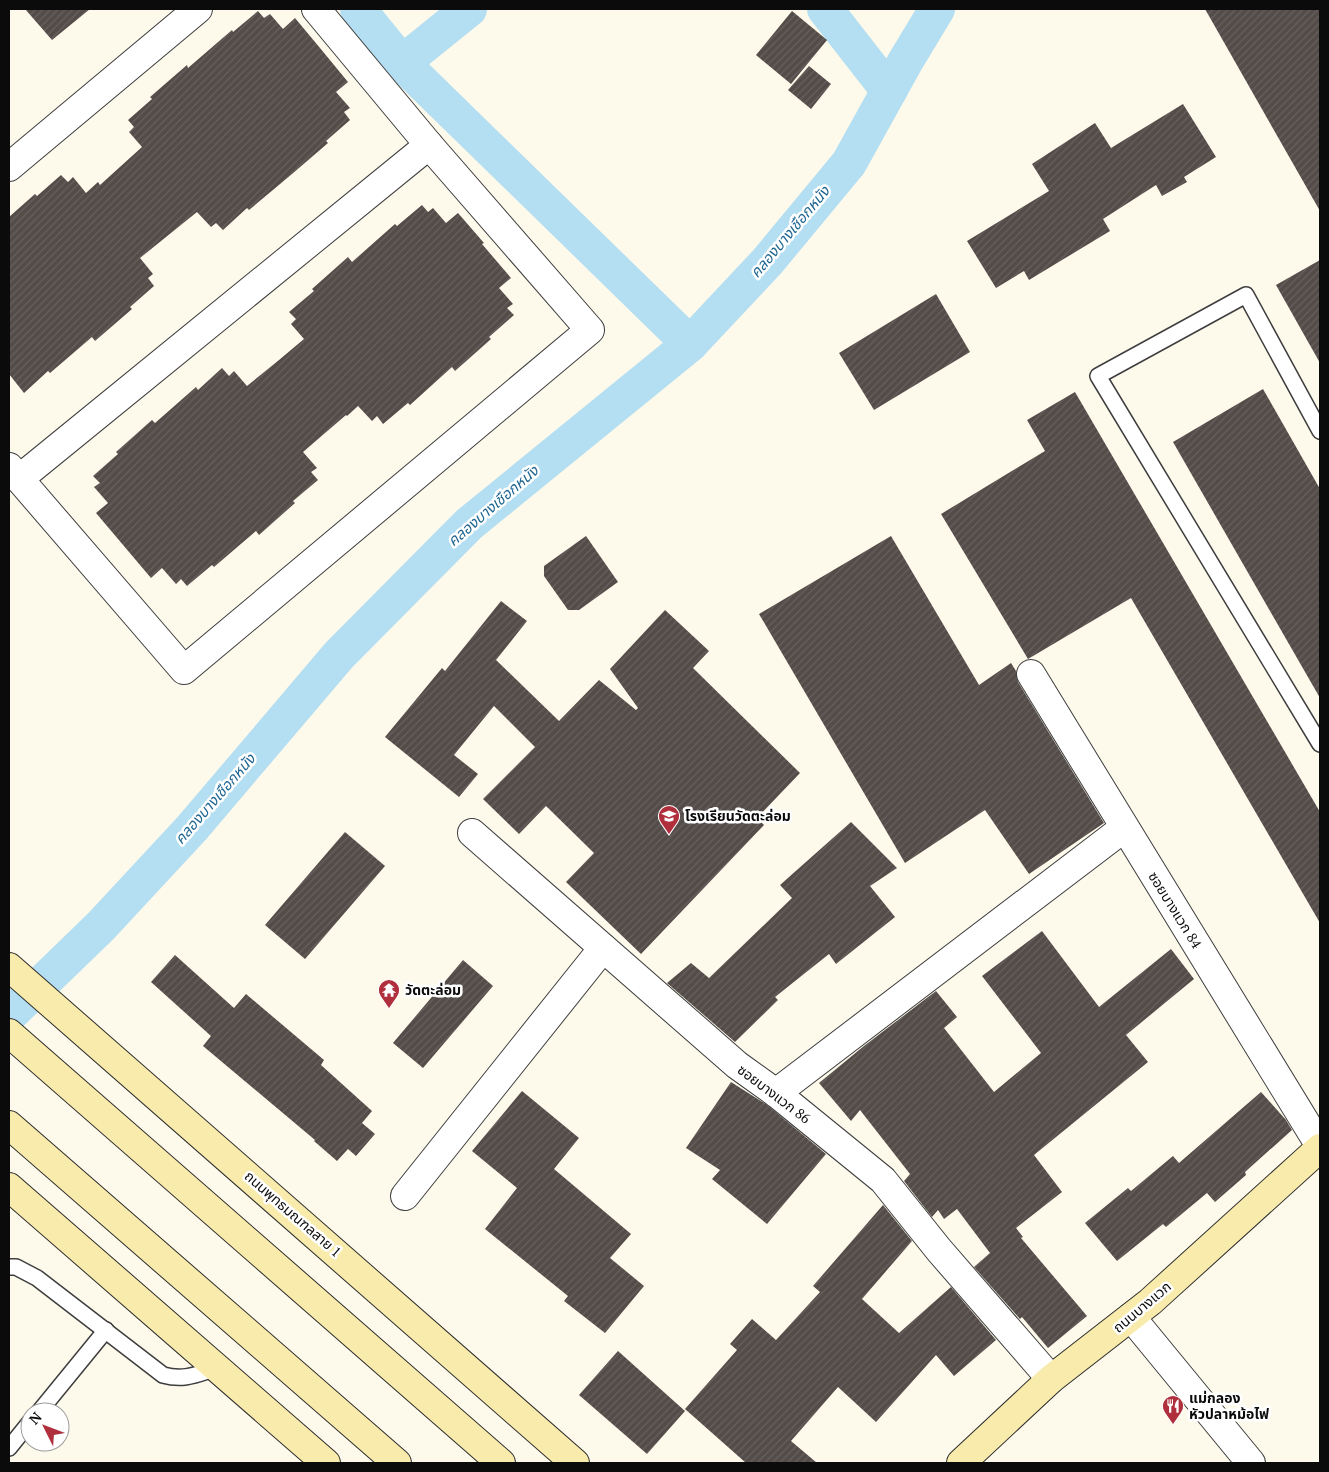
<svg xmlns="http://www.w3.org/2000/svg" width="1329" height="1472" viewBox="0 0 1329 1472" font-family="'PT Serif','Noto Sans Thai',serif">
  <defs>
    <pattern id="building-hatch" width="6" height="6" patternUnits="userSpaceOnUse" patternTransform="scale(1.25)"><rect width="6" height="6" fill="#534c49"/><path d="M-1 1l2-2M0 6l6-6M5 7l2-2" fill="none" stroke="#67615f"/></pattern>
  </defs>
  <rect width="100%" height="100%" fill="#fdf9eb"/>
  <g fill="none" stroke-linecap="round" stroke-linejoin="round">
    <!-- canal -->
    <g stroke="#b4def1" stroke-width="36">
      <polyline points="358,9 402,63 690,344"/>
      <polyline points="825,9 889,91"/>
      <polyline points="402,63 469,9"/>
      <polyline points="9,1015 101,926 192,828 339,655 469,524 690,344 767,262 849,163 905,62 937,9"/>
    </g>
  </g>
  <!-- building -->
  <g fill="url(#building-hatch)">
    <polygon points="25,9 90,9 52,40"/>
    <polygon points="1205,9 1320,9 1320,211"/>
    <polygon points="258,11 264,18 270,14 283,29 295,18 320,48 348,82 336,92 350,108 344,112 350,120 326,141 328,143 292,174 249,210 247,208 223,230 216,223 211,227 197,212 140,258 153,274 148,278 154,286 130,307 132,309 95,341 92,337 50,373 48,371 24,393 9,374 9,217 35,194 37,196 61,175 68,182 73,177 86,193 98,182 100,185 142,147 129,132 134,127 128,120 152,99 150,97 187,65 188,68 232,30 233,32"/>
    <polygon points="792,11 827,40 791,84 756,55"/>
    <polygon points="809,66 831,84 811,109 788,90"/>
    <polygon points="1183,104 1216,157 1184,177 1187,182 1162,196 1156,185 1103,219 1110,231 1029,280 1024,271 996,288 967,241 1049,191 1032,164 1095,123 1111,148"/>
    <polygon points="422,205 428,212 433,208 446,223 458,213 484,243 482,244 511,278 499,288 513,304 507,308 514,315 489,337 491,339 455,371 452,367 410,405 408,403 383,424 377,416 372,421 358,406 347,416 346,415 303,452 317,468 311,472 318,480 293,501 295,503 259,535 256,531 214,567 212,565 187,586 181,579 176,584 162,568 151,578 96,513 108,503 94,487 100,483 93,476 118,454 116,452 152,420 155,423 196,387 198,390 222,368 229,376 234,371 247,386 279,360 304,339 291,324 296,319 289,312 314,291 312,289 348,257 352,262 395,224 397,226"/>
    <polygon points="1320,260 1320,363 1276,285"/>
    <polygon points="936,294 970,352 874,410 839,353"/>
    <polygon points="1263,389 1320,489 1320,698 1173,442"/>
    <polygon points="1075,392 1320,812 1320,923 1131,598 1028,659 941,514 1045,451 1027,420"/>
    <polygon points="586,536 618,582 579,610 568,610 544,576 544,566"/>
    <polygon points="891,536 979,685 1011,663 1016,671 1018,682 1104,823 1029,874 985,810 905,863 759,614"/>
    <polygon points="501,601 527,621 496,660 559,721 599,680 636,710 638,708 610,669 665,610 709,651 693,668 800,773 757,818 764,825 641,954 566,882 594,853 546,806 519,834 483,799 535,747 494,706 454,755 478,774 459,797 385,737 442,668 445,671"/>
    <polygon points="851,822 897,868 870,886 895,917 836,964 829,954 775,997 778,1000 735,1042 667,983 691,963 709,978 792,898 780,885"/>
    <polygon points="345,832 385,866 305,959 265,925"/>
    <polygon points="1042,931 1099,1007 1171,949 1194,979 1126,1035 1148,1062 1034,1155 1062,1192 1016,1228 1023,1237 1021,1238 1087,1316 1048,1348 1022,1317 1020,1319 974,1267 990,1253 957,1209 944,1219 938,1210 932,1217 904,1181 910,1174 860,1110 851,1121 819,1083 864,1046 936,991 957,1017 944,1028 994,1092 1041,1053 982,976"/>
    <polygon points="175,955 234,1008 246,994 324,1060 321,1065 372,1111 362,1123 375,1134 356,1156 348,1149 337,1161 314,1141 315,1140 203,1046 211,1036 151,982"/>
    <polygon points="463,960 493,986 423,1068 393,1043"/>
    <polygon points="731,1082 767,1105 826,1154 767,1224 712,1179 720,1170 686,1148"/>
    <polygon points="522,1091 579,1138 554,1169 631,1234 610,1258 644,1286 605,1333 564,1301 568,1296 485,1229 517,1188 472,1151"/>
    <polygon points="1261,1092 1286,1120 1292,1130 1245,1172 1246,1175 1215,1202 1207,1193 1166,1227 1163,1224 1117,1261 1085,1223 1128,1188 1131,1191 1173,1156 1179,1163"/>
    <polygon points="883,1205 912,1241 862,1299 899,1333 951,1287 996,1340 954,1376 936,1355 876,1422 838,1387 791,1441 817,1463 746,1463 685,1409 737,1350 730,1344 752,1319 776,1340 820,1292 813,1286"/>
    <polygon points="618,1351 685,1411 647,1454 579,1395"/>
  </g>
  <g fill="none" stroke-linecap="round" stroke-linejoin="round">
    <!-- lane casing -->
    <g stroke="#3e3e3e" stroke-width="18">
      <g id="lane">
        <polyline points="1320,431 1246,295 1098,376 1320,744"/>
        <path d="M 9,1267 L 16,1267 L 37,1278 L 163,1375 C 185,1381 197,1374 217,1368"/>
        <polyline points="39,1412 106,1330"/>
        <polyline points="9,1448 30,1422"/>
      </g>
    </g>
    <!-- street casing -->
    <g stroke="#3e3e3e" stroke-width="30">
      <g id="street">
        <polyline points="9,167 198,9"/>
        <polyline points="9,467 184,670 590,330 429,145 316,9"/>
        <polyline points="19,479 429,145"/>
        <polyline points="1031,674 1320,1146"/>
        <polyline points="472,833 737,1065 776,1093 883,1180 939,1250 1051,1379"/>
        <polyline points="776,1093 1124,828"/>
        <polyline points="405,1196 603,948"/>
        <polyline points="1131,1317 1251,1463"/>
      </g>
    </g>
    <!-- secondary casing -->
    <g stroke="#2d2d2d" stroke-width="30">
      <g id="secondary">
        <polyline points="9,967 575,1463"/>
        <polyline points="9,1033 501,1463"/>
        <polyline points="9,1125 397,1463"/>
        <polyline points="9,1187 326,1463"/>
        <polyline points="961,1463 1051,1379 1150,1302 1320,1148"/>
      </g>
    </g>
    <!-- lane -->
    <use href="#lane" stroke="#fff" stroke-width="15"/>
    <!-- street -->
    <use href="#street" stroke="#fff" stroke-width="28"/>
    <!-- secondary -->
    <use href="#secondary" stroke="#f8ebab" stroke-width="28"/>
  </g>
  <!-- icons -->
  <defs>
    <g id="school-pin" transform="scale(1.125)"><path d="M0 17L-7.5 6A9.5 9.5 0 1 1 7.5 6Z" fill="#b02f3d" stroke="#fff"/><path d="M0-5L7-2L0 1L-7-2ZM-4 1L0 2.5L4 1V4Q0 6-4 4Z" fill="#fff"/></g>
    <g id="temple-pin" transform="scale(1.125)"><path d="M0 17L-7.5 6A9.5 9.5 0 1 1 7.5 6Z" fill="#b02f3d" stroke="#fff"/><path d="M0-6L5-2H3V0L6.5 2.5H4V6H1.5V3h-3V6H-4V2.5H-6.5L-3 0V-2H-5Z" fill="#fff"/></g>
    <g id="restaurant-pin" transform="scale(1.125)"><path d="M0 17L-7.5 6A9.5 9.5 0 1 1 7.5 6Z" fill="#b02f3d" stroke="#fff"/><path d="M-5-6h1v4h1v-4h1v4h1v-4h1v5L-1.5 .5V6h-2V.5L-5-1ZM5-6V6H3V1.5H1.5Q1.5-4 5-6Z" fill="#fff"/></g>
  </defs>
  <g fill-rule="evenodd">
    <use href="#school-pin" x="669" y="816"/>
    <use href="#temple-pin" x="389" y="990"/>
    <use href="#restaurant-pin" x="1173" y="1406"/>
  </g>
  <g text-anchor="middle" stroke-width="5" stroke-linejoin="round" paint-order="stroke">
    <!-- poi labels -->
    <g font-size="14" font-weight="bold" fill="#0b0b0b" stroke="#fff" text-anchor="start">
      <text x="685" y="821">โรงเรียนวัดตะล่อม</text>
      <text x="405" y="995">วัดตะล่อม</text>
      <text x="1189" y="1403">แม่กลอง<tspan x="1189" dy="16">หัวปลาหม้อไฟ</tspan></text>
    </g>
    <!-- street labels -->
    <g font-size="14" fill="#0b0b0b" stroke="#fff">
      <text transform="translate(1175 910) rotate(58)" y="5">ซอยบางแวก 84</text>
      <text transform="translate(774 1094) rotate(37)" y="5">ซอยบางแวก 86</text>
      <text transform="translate(293 1214) rotate(41)" y="5">ถนนพุทธมณฑลสาย 1</text>
      <text transform="translate(1142 1307) rotate(-40)" y="5">ถนนบางแวก</text>
    </g>
    <!-- water labels -->
    <g font-size="15" font-style="italic" fill="#1f6792" stroke="#fff">
      <text transform="translate(790 232) rotate(-50)" y="5">คลองบางเชือกหนัง</text>
      <text transform="translate(493 506) rotate(-41)" y="5">คลองบางเชือกหนัง</text>
      <text transform="translate(215 799) rotate(-49)" y="5">คลองบางเชือกหนัง</text>
    </g>
  </g>
  <!-- border -->
  <rect width="1329" height="1472" fill="none" stroke="#0b0b0b" stroke-width="20"/>
  <!-- north arrow -->
  <g transform="translate(45 1427) rotate(312)"><circle r="24" fill="#ffffff" stroke="#9d9d9d"/>
  <path d="M0-4L9 19L0 12L-9 19Z" fill="#b02f3d"/>
  <text y="-8" font-size="14" font-weight="bold" text-anchor="middle" fill="#0b0b0b">N</text>
  </g>
</svg>
